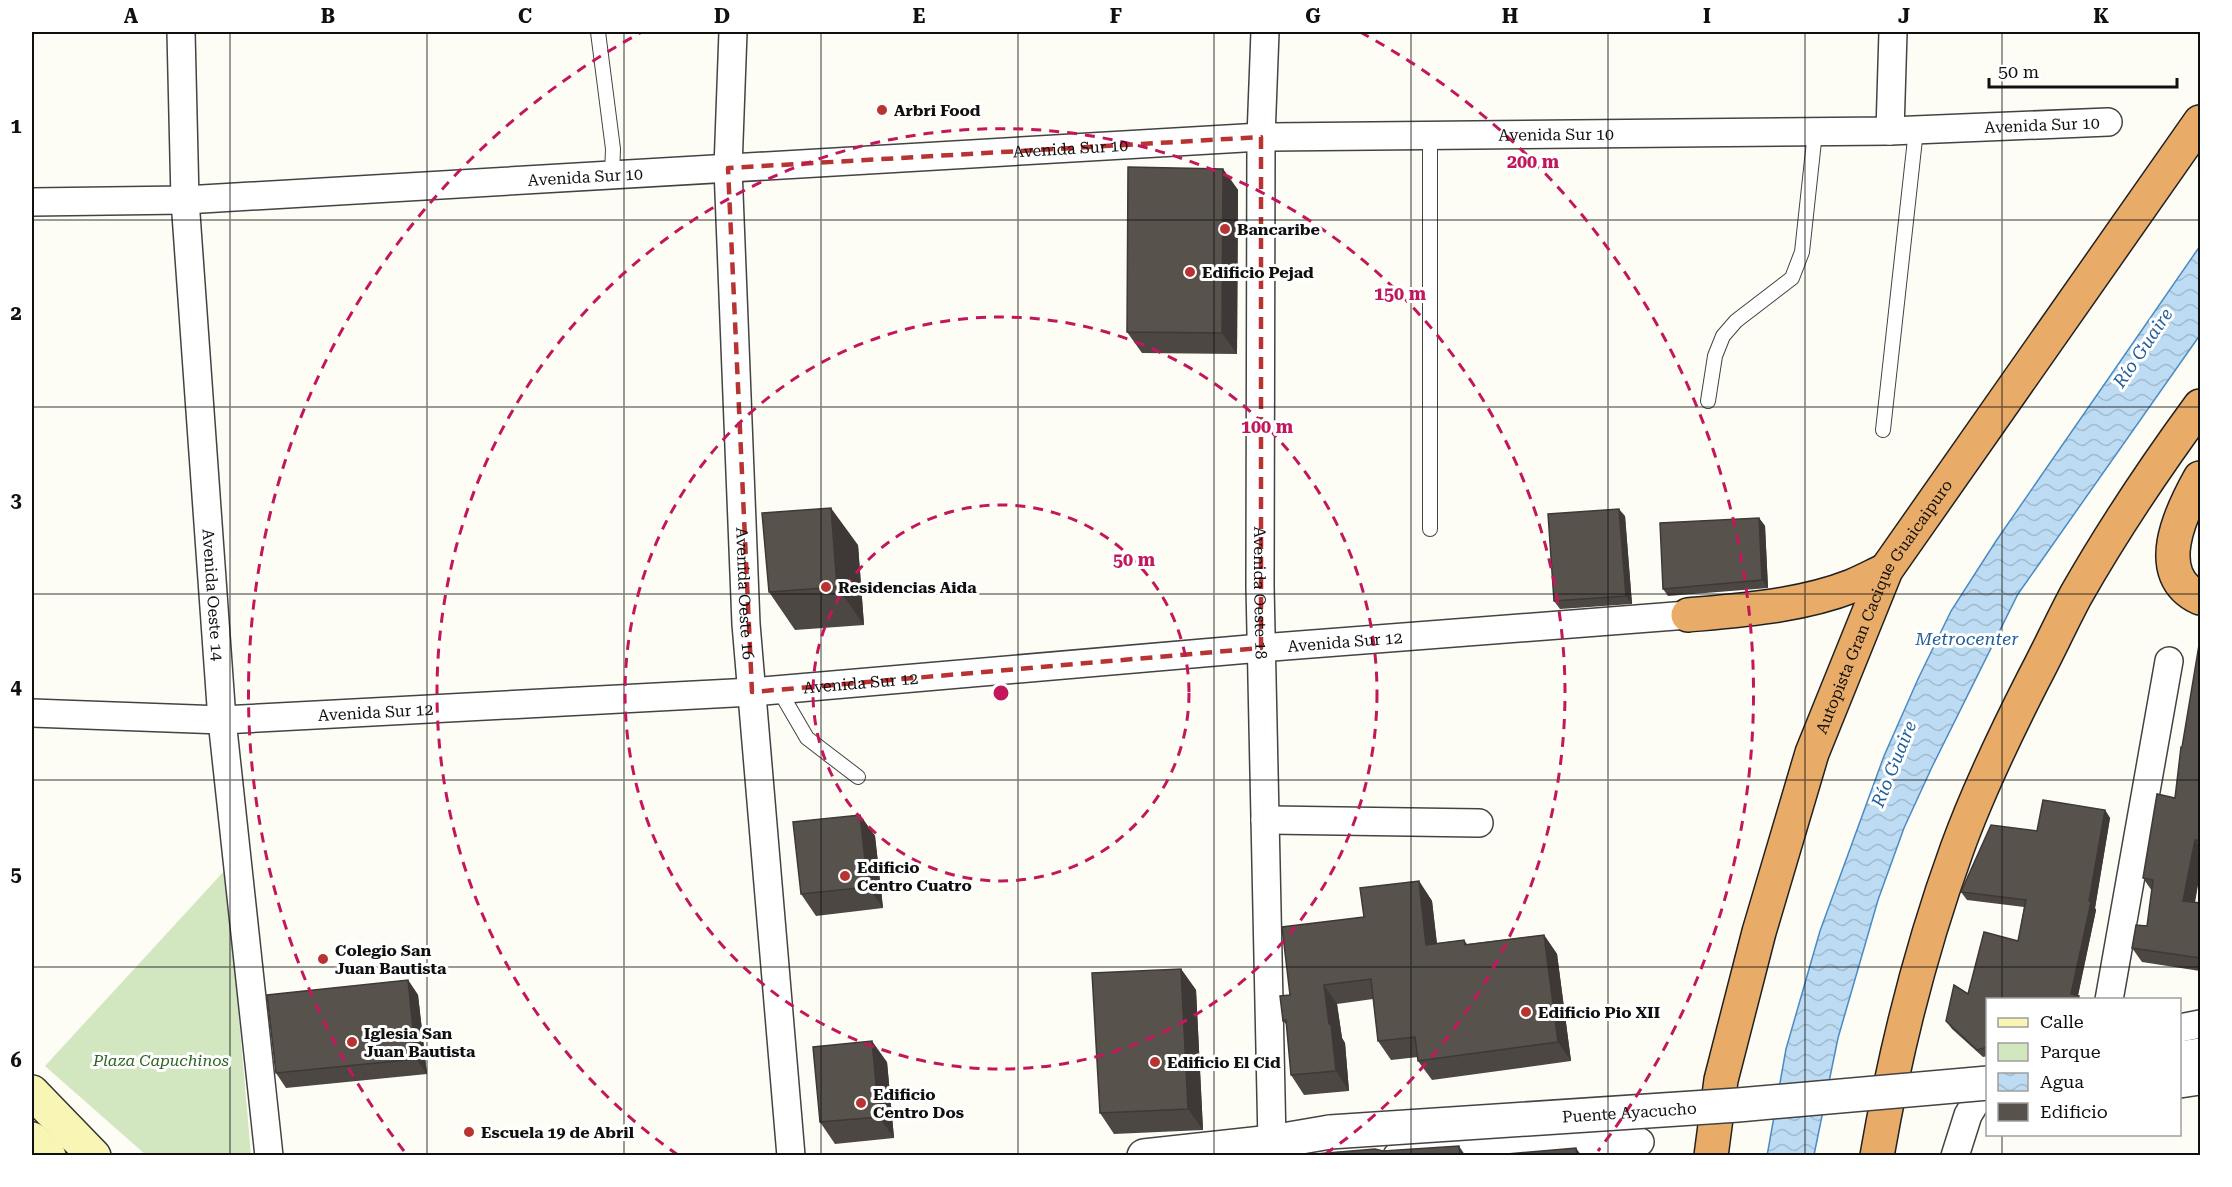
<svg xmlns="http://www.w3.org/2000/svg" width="2232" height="1187" viewBox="0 0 2232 1187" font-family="'Roboto Serif',serif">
  <defs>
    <pattern id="water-waves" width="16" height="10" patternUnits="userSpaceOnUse" patternTransform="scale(1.5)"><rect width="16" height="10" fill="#bddbf2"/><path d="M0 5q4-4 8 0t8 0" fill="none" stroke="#a1bbce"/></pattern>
  </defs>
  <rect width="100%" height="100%" fill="#fefdf5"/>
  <!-- park -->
  <polygon fill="#d2e7c0" points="226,869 251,1155 146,1155 45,1066"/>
  <!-- water -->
  <polygon fill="url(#water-waves)" stroke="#498bc4" stroke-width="1.5" points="2200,246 2200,335 2018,594 1932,767 1904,828 1878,900 1838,1038 1814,1155 1767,1156 1786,1049 1820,931 1884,756 1918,679 1951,611 1996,541"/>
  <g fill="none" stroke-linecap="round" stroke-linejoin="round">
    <!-- service casing -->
    <g stroke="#434343" stroke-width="16">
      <g id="service">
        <polyline points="598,32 613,149 612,175"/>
        <polyline points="1430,136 1430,529"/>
        <polyline points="1708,401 1715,356 1723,336 1736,321 1792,278 1802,252 1815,132"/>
        <polyline points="1883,430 1916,130"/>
        <polyline points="779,690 807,738 858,777"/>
      </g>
    </g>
    <!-- minor casing -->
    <g stroke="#434343" stroke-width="30">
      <g id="minor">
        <path id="s1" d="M 181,32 L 185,200 L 222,720 L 269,1156"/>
        <path id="s2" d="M 733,32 L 728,168 L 746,624 L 791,1156"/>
        <path id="s3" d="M 1265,32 L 1261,137 L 1260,586 L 1272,1142"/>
        <polyline points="1890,131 1893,32"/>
        <path id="s4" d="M 32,202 L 185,200 L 1261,137 L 1890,131 L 2108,122"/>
        <path id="s5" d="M 32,713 L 222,720 L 752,692 L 1261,648 L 1688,615"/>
        <polyline points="1265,820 1479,823"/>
        <polyline points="2109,1000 2169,661"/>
        <polyline points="2180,1028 2200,1024"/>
        <polyline points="2180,1084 2200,1081"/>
        <polyline points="1397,1156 1640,1142"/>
        <polyline points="1955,1156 1968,1115 1988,1082"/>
      </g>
    </g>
    <!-- tertiary casing -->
    <g stroke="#434343" stroke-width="36">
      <g id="tertiary">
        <polyline points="2180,1058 2200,1055"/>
        <polyline points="1144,1156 1272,1142 1330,1132"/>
      </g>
    </g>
    <!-- secondary casing -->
    <g stroke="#323232" stroke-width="36">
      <g id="secondary">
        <polyline points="32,1092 94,1156"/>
        <polyline points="32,1139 49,1156"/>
      </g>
    </g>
    <!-- motorway casing -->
    <g stroke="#212121" stroke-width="36">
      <g id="motorway">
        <path d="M 2200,478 C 2181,512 2150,575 2200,598"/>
        <path d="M 1688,615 C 1743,610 1801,606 1852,586 C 1864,581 1875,575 1886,570"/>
        <path id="s6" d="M 1711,1156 L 1721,1080 L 1759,932 L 1812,753 L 1886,570 L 2200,122"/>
        <path d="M 1877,1156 C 1895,1052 1921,948 1957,849 C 1978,791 2005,735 2033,680 C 2048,652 2061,623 2076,595 C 2113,530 2156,466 2200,406"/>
      </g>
    </g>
    <!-- service -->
    <use href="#service" stroke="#fff" stroke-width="14"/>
    <!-- minor -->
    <use href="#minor" stroke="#fff" stroke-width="27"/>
    <!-- tertiary -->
    <use href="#tertiary" stroke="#fff" stroke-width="33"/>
    <!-- secondary -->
    <use href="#secondary" stroke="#f9f6b5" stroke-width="33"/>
    <!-- motorway -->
    <use href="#motorway" stroke="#e9ab68" stroke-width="33"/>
    <!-- tertiary-bridge casing -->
    <g stroke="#434343" stroke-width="36" stroke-linecap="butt">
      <g id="tertiary-bridge">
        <path id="s7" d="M 1330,1132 L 1738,1105 L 1988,1083"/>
      </g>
    </g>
    <!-- tertiary-bridge -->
    <use href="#tertiary-bridge" stroke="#fff" stroke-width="33"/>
  </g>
  <!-- wall -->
  <g fill="#4c4742">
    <polygon points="1223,169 1238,190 1237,354 1142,353 1127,332"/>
    <polygon points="1625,516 1632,604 1560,609 1554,601"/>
    <polygon points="1759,518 1765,526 1768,588 1668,596 1663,589"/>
    <polygon points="858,545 864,625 795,630 769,592"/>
    <polygon points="2200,639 2200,873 2195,903 2200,903 2200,971 2142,962 2132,948 2147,926 2152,891 2143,878 2175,798"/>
    <polygon points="2105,810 2110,818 2095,908 2096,910 2078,996 2081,999 1988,999 1988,1056 1983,1057 1952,1029 1946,1021 2018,941 2024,907 1967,900 1961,892 2037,831"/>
    <polygon points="860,815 875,836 883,908 816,916 801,894"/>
    <polygon points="1419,881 1432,901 1437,943 1464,940 1467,944 1544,935 1557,954 1571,1061 1432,1080 1418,1061 1418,1057 1391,1060 1378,1041 1373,999 1337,1004 1342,1038 1345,1043 1349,1091 1304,1095 1291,1075 1287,1025 1283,1021 1290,995 1364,917"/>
    <polygon points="1181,969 1196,990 1203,1130 1114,1134 1100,1113"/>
    <polygon points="408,980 418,995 427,1074 286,1088 276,1073"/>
    <polygon points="887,1062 894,1138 835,1144 820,1122"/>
  </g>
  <!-- shaded-wall -->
  <g fill="#3e3936">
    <polygon points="1223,169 1238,190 1237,354 1222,333"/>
    <polygon points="831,508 858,545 864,625 837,587"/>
    <polygon points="1619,509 1625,516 1632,604 1626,596"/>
    <polygon points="1759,518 1765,526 1768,588 1762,580"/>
    <polygon points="2105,810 2110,818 2095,908 2096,910 2077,999 2071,994 2089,901"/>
    <polygon points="860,815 875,836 883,908 868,887"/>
    <polygon points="2195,840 2200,849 2200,873 2192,915 2183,901"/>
    <polygon points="1419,881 1432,901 1439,964 1426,945"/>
    <polygon points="1544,935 1557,954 1571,1061 1558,1042"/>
    <polygon points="1181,969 1196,990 1203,1130 1188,1109"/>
    <polygon points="408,980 418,995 427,1074 416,1059"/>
    <polygon points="1324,985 1337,1004 1342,1038 1345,1043 1349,1091 1336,1071"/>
    <polygon points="872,1041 887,1062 894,1138 879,1117"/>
    <polygon points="1459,1146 1465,1155 1460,1155"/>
    <polygon points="1576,1148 1581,1155 1577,1155"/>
  </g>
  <!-- building -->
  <g fill="#58524d" stroke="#3e3936" stroke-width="1.5">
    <polygon points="1128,167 1223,169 1222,333 1127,332"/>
    <polygon points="831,508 837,587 769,592 762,513"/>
    <polygon points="1619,509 1626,596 1554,601 1548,514"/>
    <polygon points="1759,518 1762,580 1663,589 1660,523"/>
    <polygon points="2200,639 2200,841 2195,840 2183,901 2200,903 2200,958 2132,948 2136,925 2147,926 2153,880 2143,878 2157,794 2175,798 2181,747 2182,747"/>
    <polygon points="2043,800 2105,810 2089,901 2091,902 2071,994 2079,996 2078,999 1988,999 1988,1047 1977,1050 1946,1021 1954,985 1968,994 1984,932 2018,941 2026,900 1961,892 1991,825 2037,831"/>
    <polygon points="860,815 868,887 801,894 793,822"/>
    <polygon points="1419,881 1426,945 1464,940 1465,945 1544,935 1558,1042 1418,1061 1415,1037 1378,1041 1371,979 1324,985 1329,1024 1331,1024 1336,1071 1291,1075 1286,1020 1283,1021 1280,996 1290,995 1282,927 1364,917 1360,888"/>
    <polygon points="1181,969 1188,1109 1100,1113 1092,973"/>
    <polygon points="408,980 416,1059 276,1073 267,995"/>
    <polygon points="872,1041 879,1117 820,1122 813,1047"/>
    <polygon points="1459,1146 1460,1155 1303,1155 1375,1149 1383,1151"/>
    <polygon points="1576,1148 1577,1155 1496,1155"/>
  </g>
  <!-- marked area -->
  <path fill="none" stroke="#b73432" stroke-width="4.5" stroke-dasharray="12 8" stroke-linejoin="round" d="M 1261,137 L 1261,648 L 752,692 L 728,168 Z"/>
  <!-- grid -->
  <path fill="none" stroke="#101010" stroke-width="1.5" stroke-opacity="0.55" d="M 230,32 L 230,1156M 427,32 L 427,1156M 624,32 L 624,1156M 821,32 L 821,1156M 1018,32 L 1018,1156M 1214,32 L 1214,1156M 1411,32 L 1411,1156M 1608,32 L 1608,1156M 1805,32 L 1805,1156M 2002,32 L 2002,1000M 32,220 L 2200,220M 32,407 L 2200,407M 32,594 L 2200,594M 32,780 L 2200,780M 32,967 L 2200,967M 2002,1134 L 2002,1156"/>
  <!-- distance rings -->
  <g fill="none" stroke="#c2185b" stroke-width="3" stroke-dasharray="10 8">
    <circle cx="1001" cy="693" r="188"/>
    <circle cx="1001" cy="693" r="376"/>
    <path d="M678 1155A564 564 0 1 1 1324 1155"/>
    <path d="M404 1151A752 752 0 0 1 642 32M1360 32A752 752 0 0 1 1598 1151"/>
  </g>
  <!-- markers -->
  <g fill="#b73432" stroke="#fff" stroke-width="2">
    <circle cx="882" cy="110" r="6"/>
    <circle cx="1225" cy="229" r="6"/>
    <circle cx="1190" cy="272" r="6"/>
    <circle cx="826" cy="587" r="6"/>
    <circle cx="845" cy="876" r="6"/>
    <circle cx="323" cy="959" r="6"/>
    <circle cx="1526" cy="1012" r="6"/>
    <circle cx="352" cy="1042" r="6"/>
    <circle cx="1155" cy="1062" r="6"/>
    <circle cx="861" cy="1103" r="6"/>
    <circle cx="469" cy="1132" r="6"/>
  </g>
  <g text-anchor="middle" stroke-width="6" stroke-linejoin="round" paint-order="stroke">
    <!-- poi labels -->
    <g font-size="16" font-weight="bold" fill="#101010" stroke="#fff" text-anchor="start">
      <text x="894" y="116">Arbri Food</text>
      <text x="1237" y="235">Bancaribe</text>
      <text x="1202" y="278">Edificio Pejad</text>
      <text x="838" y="593">Residencias Aida</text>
      <text x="857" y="873">Edificio<tspan x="857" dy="18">Centro Cuatro</tspan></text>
      <text x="335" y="956">Colegio San<tspan x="335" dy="18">Juan Bautista</tspan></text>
      <text x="1538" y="1018">Edificio Pio XII</text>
      <text x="364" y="1039">Iglesia San<tspan x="364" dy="18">Juan Bautista</tspan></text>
      <text x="1167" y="1068">Edificio El Cid</text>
      <text x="873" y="1100">Edificio<tspan x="873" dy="18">Centro Dos</tspan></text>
      <text x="481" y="1138">Escuela 19 de Abril</text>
    </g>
    <!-- street labels -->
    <g font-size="16" fill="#101010" stroke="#fff">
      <text dy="6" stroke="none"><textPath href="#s4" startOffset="2012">Avenida Sur 10</textPath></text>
      <text dy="6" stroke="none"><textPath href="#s4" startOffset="1526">Avenida Sur 10</textPath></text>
      <text dy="6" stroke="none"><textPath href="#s4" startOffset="1040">Avenida Sur 10</textPath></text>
      <text dy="6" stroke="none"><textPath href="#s4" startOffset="554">Avenida Sur 10</textPath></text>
      <text dy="6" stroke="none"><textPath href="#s1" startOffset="564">Avenida Oeste 14</textPath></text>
      <text dy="6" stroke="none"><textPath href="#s2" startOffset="562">Avenida Oeste 16</textPath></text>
      <text dy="6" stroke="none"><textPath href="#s3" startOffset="561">Avenida Oeste 18</textPath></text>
      <text dy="6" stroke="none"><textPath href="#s6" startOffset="580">Autopista Gran Cacique Guaicaipuro</textPath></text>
      <text dy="6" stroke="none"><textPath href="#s5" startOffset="1316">Avenida Sur 12</textPath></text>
      <text dy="6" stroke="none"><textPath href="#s5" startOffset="830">Avenida Sur 12</textPath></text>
      <text dy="6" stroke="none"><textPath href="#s5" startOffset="344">Avenida Sur 12</textPath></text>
      <text dy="6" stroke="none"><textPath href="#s7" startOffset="300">Puente Ayacucho</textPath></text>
    </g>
    <!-- park labels -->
    <g font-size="16" font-style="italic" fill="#2e6425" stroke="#fff">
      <text x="161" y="1066">Plaza Capuchinos</text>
    </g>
    <!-- water labels -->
    <g font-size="18" font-style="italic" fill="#225e9a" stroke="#fff">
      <text transform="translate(2143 348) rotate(-56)" y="6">Río Guaire</text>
      <text x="1967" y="645">Metrocenter</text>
      <text transform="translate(1894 764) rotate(-68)" y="6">Río Guaire</text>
    </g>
  </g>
  <circle cx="1001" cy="693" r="9" fill="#c2185b" stroke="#fff" stroke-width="3"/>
  <g font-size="18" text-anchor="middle" font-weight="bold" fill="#c2185b" stroke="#fff" stroke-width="6" stroke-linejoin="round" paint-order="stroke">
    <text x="1533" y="168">200 m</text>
    <text x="1400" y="300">150 m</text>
    <text x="1267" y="433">100 m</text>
    <text x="1134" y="566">50 m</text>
  </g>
  <!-- border -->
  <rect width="2232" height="1187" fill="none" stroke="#ffffff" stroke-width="66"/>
  <!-- legend -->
  <rect x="1986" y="998" width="195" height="138" fill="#ffffff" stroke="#9f9f9f" stroke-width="1.5"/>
  <rect x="1998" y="1018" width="30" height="9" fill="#f9f6b5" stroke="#9f9f9f" stroke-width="1.5"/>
  <text x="2040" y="1028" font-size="18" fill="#101010">Calle</text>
  <rect x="1998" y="1043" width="30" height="18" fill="#d2e7c0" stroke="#9f9f9f" stroke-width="1.5"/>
  <text x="2040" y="1058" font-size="18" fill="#101010">Parque</text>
  <rect x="1998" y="1073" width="30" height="18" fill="url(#water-waves)" stroke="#9f9f9f" stroke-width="1.5"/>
  <text x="2040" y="1088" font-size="18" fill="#101010">Agua</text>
  <rect x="1998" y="1103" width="30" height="18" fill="#58524d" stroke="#9f9f9f" stroke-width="1.5"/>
  <text x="2040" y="1118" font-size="18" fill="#101010">Edificio</text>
  <!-- scale -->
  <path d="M1989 78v9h188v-9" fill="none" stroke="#101010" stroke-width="3"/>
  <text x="1998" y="78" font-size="18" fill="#101010" stroke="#ffffff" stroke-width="4.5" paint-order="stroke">50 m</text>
  <rect x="33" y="33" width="2166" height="1121" fill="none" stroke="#101010" stroke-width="2"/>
  <g font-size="20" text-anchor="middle" font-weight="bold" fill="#101010">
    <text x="131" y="23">A</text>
    <text x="328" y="23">B</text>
    <text x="525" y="23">C</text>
    <text x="722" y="23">D</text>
    <text x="919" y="23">E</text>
    <text x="1116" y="23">F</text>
    <text x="1313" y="23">G</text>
    <text x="1510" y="23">H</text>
    <text x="1707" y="23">I</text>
    <text x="1904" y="23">J</text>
    <text x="2101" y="23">K</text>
    <text x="16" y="133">1</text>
    <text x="16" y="320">2</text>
    <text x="16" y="507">3</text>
    <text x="16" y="694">4</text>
    <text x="16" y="881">5</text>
    <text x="16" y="1067">6</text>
  </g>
</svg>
